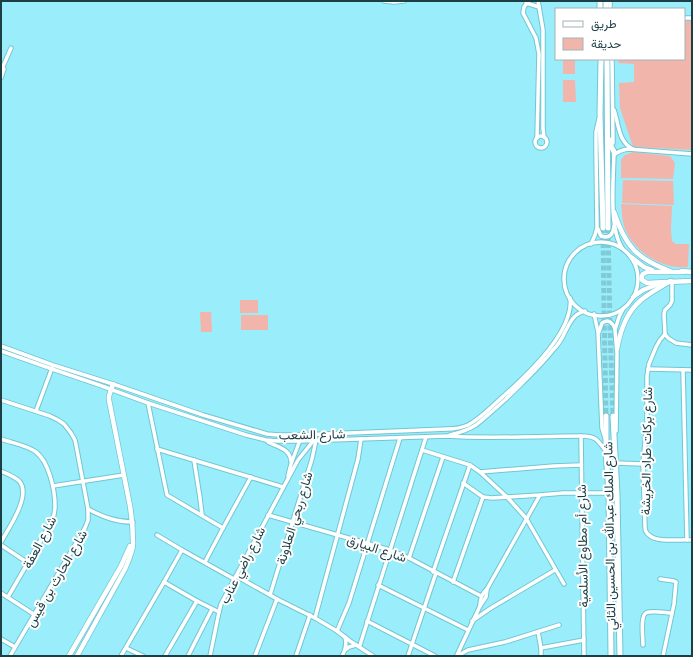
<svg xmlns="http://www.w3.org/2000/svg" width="693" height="657" viewBox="0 0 693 657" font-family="Roboto,Vazirmatn,sans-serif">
  <rect width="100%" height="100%" fill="#9aeefb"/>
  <!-- green -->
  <g fill="#f2b5ac">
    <polygon points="684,21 692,21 692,150 633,147 620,108 619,83 634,82 634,64 618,63 619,59 684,59"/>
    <rect x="563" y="59" width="12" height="15"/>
    <polygon points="563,80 575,80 576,102 563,102"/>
    <polygon points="633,152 670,156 675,163 673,179 621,178 621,160 625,155"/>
    <polygon points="623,180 673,181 674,205 622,203"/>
    <path d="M 621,204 L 672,206 L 671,230 L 672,241 L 676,244 L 689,244 L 688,267 C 663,270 635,253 625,229 C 622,221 622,212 621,204 Z"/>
    <rect x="240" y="300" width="18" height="13"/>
    <polygon points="200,312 211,312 212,332 201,332"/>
    <rect x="241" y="315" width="27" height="15"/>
  </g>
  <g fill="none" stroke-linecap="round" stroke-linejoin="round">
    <!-- highway-tunnel -->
    <g stroke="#81cbd7" stroke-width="5" stroke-dasharray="5 2.5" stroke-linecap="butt">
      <polyline points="603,228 604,310 606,416"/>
      <polyline points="608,228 610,328 613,416"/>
    </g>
    <!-- minor casing -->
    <g stroke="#72c6d3" stroke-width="5.5">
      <g id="minor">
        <polyline points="384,1 394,2 404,1"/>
        <polyline points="529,1 524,7 523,13 536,38 539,54 537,138"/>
        <polyline points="538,1 543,30 543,128 544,137"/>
        <polyline points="610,1 610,9"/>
        <polyline points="526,3 539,7"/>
        <polyline points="684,18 692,18"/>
        <polyline points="612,59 613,143"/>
        <polyline points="1,71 11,48"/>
        <polyline points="1,78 4,69"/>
        <path d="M 614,110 C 619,124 618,142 633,149"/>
        <circle cx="541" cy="142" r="6"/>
        <path d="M 614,150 C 614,176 608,226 622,248"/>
        <path d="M 614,155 C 618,151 622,150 628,149 L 692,154"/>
        <path d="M 598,229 L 601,236 C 610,239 613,234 614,226"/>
        <circle cx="601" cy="279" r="37"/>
        <polyline points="591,244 595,235 597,228 596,150 596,132 599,119"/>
        <polyline points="672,281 672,301 670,305 665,310 664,314 665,334 668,338 676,343 692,345"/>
        <polyline points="594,314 598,332 602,428 605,438"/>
        <path d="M 599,332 L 602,323 C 608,318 613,323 615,329"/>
        <path d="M 665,334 L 660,340 L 656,347 L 649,364 L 647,376 L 647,422 L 643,464 L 645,527 C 645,530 646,533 649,535 C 657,543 681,539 692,540"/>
        <path d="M 1,346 L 53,365 L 113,384 L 203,415 L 267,434 L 278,435 L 301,435 L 447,429 C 454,429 461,428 468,425 C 480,419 489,409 499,400 C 522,380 559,346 568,316 C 570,310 571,304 570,298"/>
        <path d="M 1,351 L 52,369 L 99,385 L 148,403 L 246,435 L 266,440 L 278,441 L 300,441 L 447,436 C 491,439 536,436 581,436 C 595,436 597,439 605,450"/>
        <polyline points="648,369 692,370"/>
        <polyline points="683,370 687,540"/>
        <polyline points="1,400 50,416 58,420 64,424 71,433 75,440 77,450 88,509 88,520 85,528 10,656"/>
        <polyline points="148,403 167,495 223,528"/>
        <polyline points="36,411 52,368"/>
        <polyline points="616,431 617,353 615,330 619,317 623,309"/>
        <path d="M 450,435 C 459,433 468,430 476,425 C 486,417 496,408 506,399 C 522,383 539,368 553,350 C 558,345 562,339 565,332 C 570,323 573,314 585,311"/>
        <polyline points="581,436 584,656"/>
        <path d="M 1,439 C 12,443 26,445 36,452 C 49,462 55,490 55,506 C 55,511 54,516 52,521 L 8,597"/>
        <path d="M 268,442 C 278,447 290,449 291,461"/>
        <polyline points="157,449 283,487"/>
        <polyline points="422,450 470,465 480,472 507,497 526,518 564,584"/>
        <polyline points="194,460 200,498 202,515"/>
        <polyline points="615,463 643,464"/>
        <path d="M 1,471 C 7,474 16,477 20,482 C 31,497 8,529 1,542"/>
        <polyline points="480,472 554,466 581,465"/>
        <polyline points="288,476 291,464 300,440"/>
        <polyline points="463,483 483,497 492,498 540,495 563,493 609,493"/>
        <polyline points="53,486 124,475"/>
        <path d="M 88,509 C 103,517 116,522 133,522"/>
        <polyline points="268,515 390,550 409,558 481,596"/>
        <polyline points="157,535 182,550 234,579"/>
        <polyline points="1,545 28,563"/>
        <polyline points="409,558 443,457"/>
        <polyline points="205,562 223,528 251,477"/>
        <polyline points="433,572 470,465"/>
        <polyline points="236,576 277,599 315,618 337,631 350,641 373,656"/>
        <polyline points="660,579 674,581 676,582 674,604 663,656"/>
        <polyline points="164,582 197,601 219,612"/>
        <polyline points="453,582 483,497"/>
        <polyline points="378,585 468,630"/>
        <polyline points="1,593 35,615"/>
        <polyline points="270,595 312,459 316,440"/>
        <path d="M 480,606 C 480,598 482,593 487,589 L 540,495"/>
        <polyline points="315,618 358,459 361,439"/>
        <polyline points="367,621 435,656"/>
        <polyline points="472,621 491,608 555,570"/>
        <polyline points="337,631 349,603 400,438"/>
        <polyline points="538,632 541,648 541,656"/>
        <polyline points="1,639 15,647"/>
        <polyline points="360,645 426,437"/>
        <path d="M 643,645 C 643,638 640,616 646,613 C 652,610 666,613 672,613"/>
        <polyline points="126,648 143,656"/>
        <polyline points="541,648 584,640"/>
        <polyline points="345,650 349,647 356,645"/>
        <polyline points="457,655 480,606 486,597 487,589"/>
        <polyline points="121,656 164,582 182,550"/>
        <polyline points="165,656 197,601"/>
        <polyline points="188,656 212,609"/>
        <polyline points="210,656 219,612 221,604 298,460 314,440"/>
        <polyline points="255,656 277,599"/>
        <polyline points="296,656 310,615"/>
        <path d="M 342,656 C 346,649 347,644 345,637"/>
        <polyline points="408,656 436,573"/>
        <polyline points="457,656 468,650 505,642 559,625"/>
      </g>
    </g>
    <!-- major casing -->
    <g stroke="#72c6d3" stroke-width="6">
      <g id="major">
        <path d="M 614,212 C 625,246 637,259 670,271"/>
        <polyline points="631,257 644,267 652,270"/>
        <polyline points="682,271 692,272"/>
        <polyline points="666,282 647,283 642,280 642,276 643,274 647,272 684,272"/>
        <polyline points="668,282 692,281"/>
        <polyline points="633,297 643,290 661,283"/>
        <path d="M 617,349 C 620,332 626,313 640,301 C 649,293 660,288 670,281"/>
        <polyline points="69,656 121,566 130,546"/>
        <path d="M 77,656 L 125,569 C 128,562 134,549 133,542 C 133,530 132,518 130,506 L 109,400 L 109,396 L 113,384"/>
      </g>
    </g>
    <!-- highway casing -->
    <g stroke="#72c6d3" stroke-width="7">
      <g id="highway">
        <polyline points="600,1 600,9"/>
        <polyline points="606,1 606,9"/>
        <polyline points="601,59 600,114 603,228"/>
        <polyline points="607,59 608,228"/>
        <polyline points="611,140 611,146 614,152"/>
        <polyline points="606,416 606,451 609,493 611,656"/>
        <polyline points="613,416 617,495 620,656"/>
      </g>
    </g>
    <!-- minor -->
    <use href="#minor" stroke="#fff" stroke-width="3.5"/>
    <!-- major -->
    <use href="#major" stroke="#fff" stroke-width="4.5"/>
    <!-- highway -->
    <use href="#highway" stroke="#fff" stroke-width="5"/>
  </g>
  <g text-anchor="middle" stroke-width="4" stroke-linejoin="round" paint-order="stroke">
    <!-- street labels -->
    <g font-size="13" fill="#1c3f45" stroke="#fff">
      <text transform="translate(312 434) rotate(-1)" y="5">شارع الشعب</text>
      <text transform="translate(646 451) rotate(-89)" y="5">شارع بركات طراد الخريشة</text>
      <text transform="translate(294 518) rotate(-73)" y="5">شارع ربحي العلاونة</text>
      <text transform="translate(609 536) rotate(-91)" y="5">شارع الملك عبدالله بن الحسين الثاني</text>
      <text transform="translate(39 542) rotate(-62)" y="5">شارع العفة</text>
      <text transform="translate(582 546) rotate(-91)" y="5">شارع أم مطاوع الأسلمية</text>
      <text transform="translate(377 548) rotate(18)" y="5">شارع البيارق</text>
      <text transform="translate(242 565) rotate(-63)" y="5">شارع راضي عناب</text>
      <text transform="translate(56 578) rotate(-60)" y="5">شارع الحارث بن قيس</text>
    </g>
  </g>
  <!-- border -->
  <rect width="693" height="657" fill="none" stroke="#1c3f45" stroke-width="4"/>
  <!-- legend -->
  <rect x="555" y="8" width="130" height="52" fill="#ffffff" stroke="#a4b2b5"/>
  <rect x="563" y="21" width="20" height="6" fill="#ffffff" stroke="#a4b2b5"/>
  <text x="591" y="28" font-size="12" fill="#1c3f45">طريق</text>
  <rect x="563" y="38" width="20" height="12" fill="#f2b5ac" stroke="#a4b2b5"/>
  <text x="591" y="48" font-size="12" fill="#1c3f45">حديقة</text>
</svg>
